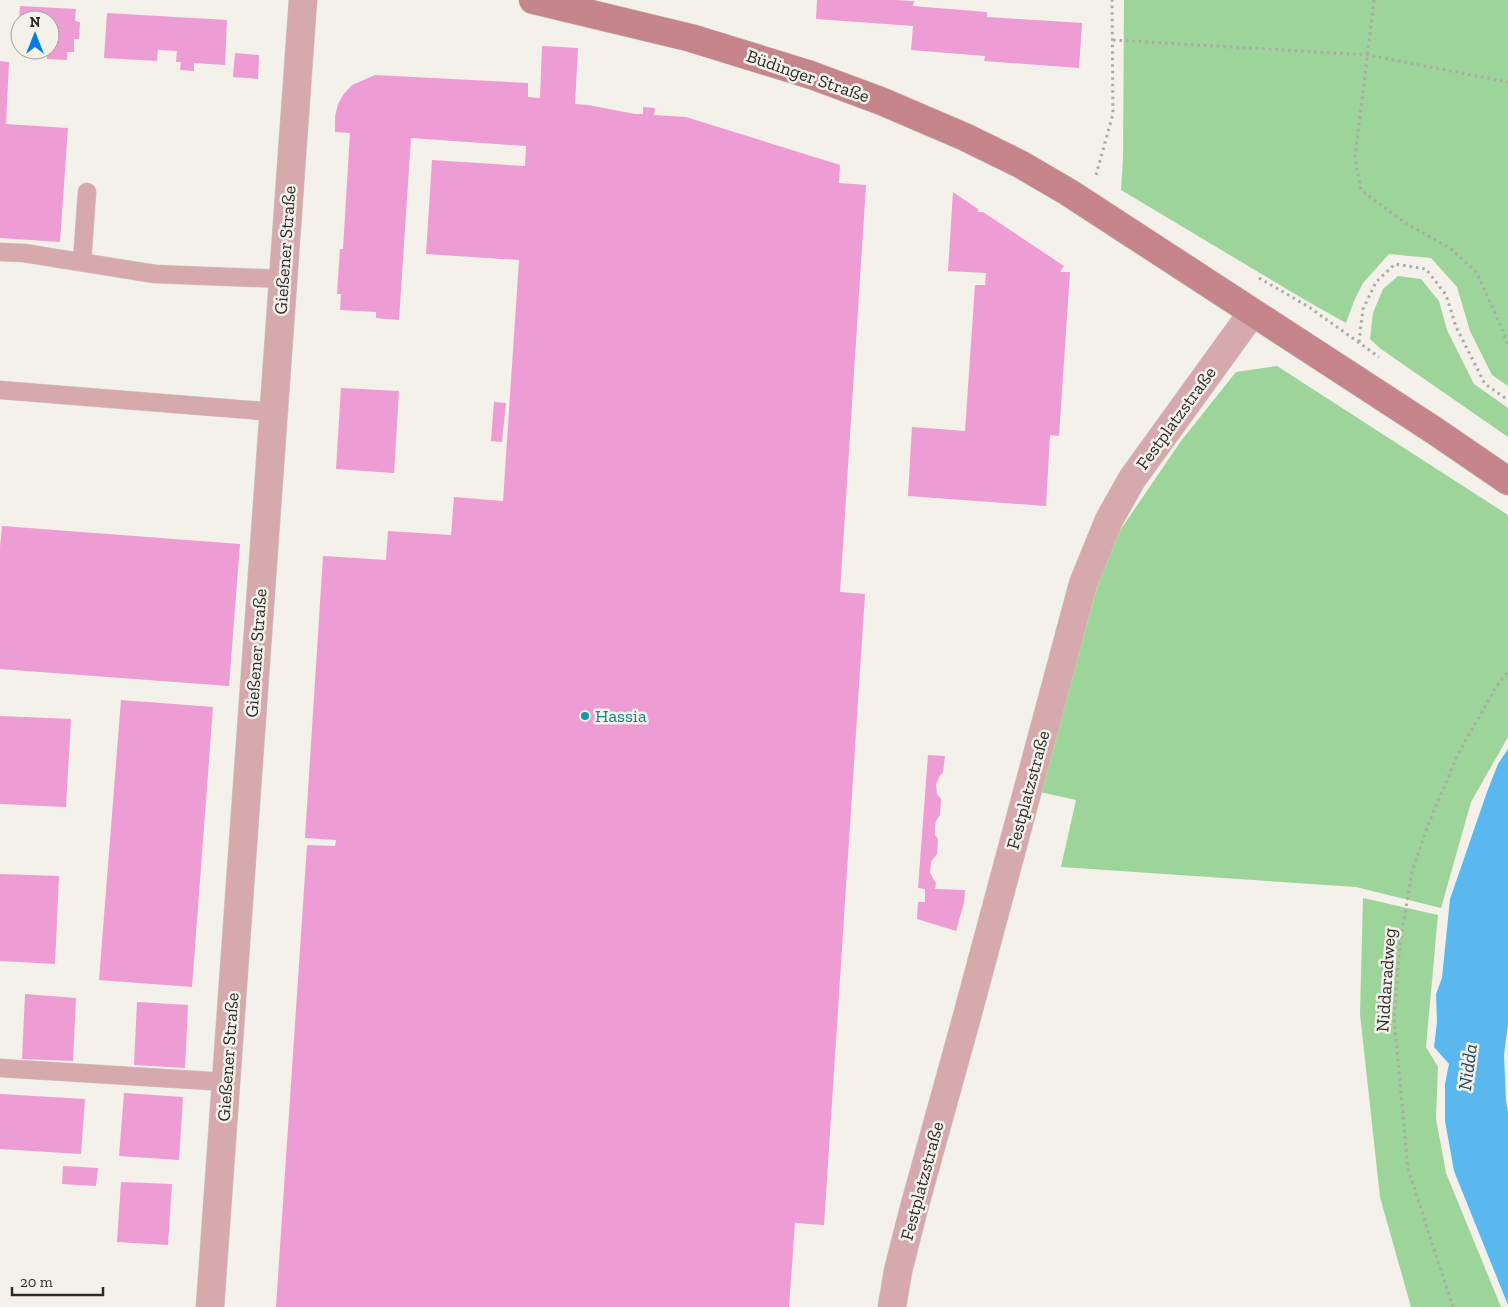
<svg xmlns="http://www.w3.org/2000/svg" width="1508" height="1307" viewBox="0 0 1508 1307" font-family="'Zilla Slab',serif">
  <rect width="100%" height="100%" fill="#f3f1e9"/>
  <!-- green -->
  <g fill="#9dd49a">
    <polygon points="1124,0 1508,0 1508,386 1492,375 1470,331 1457,287 1431,258 1389,254 1363,283 1354,301 1346,323 1305,300 1121,190 1123,160"/>
    <polygon points="1398,276 1421,279 1439,301 1447,330 1474,384 1508,408 1508,437 1381,349 1370,339 1373,313 1383,289"/>
    <polygon points="1277,366 1508,515 1508,737 1471,802 1441,908 1356,887 1061,867 1076,800 1040,792 1108,548 1181,441 1236,372"/>
    <polygon points="1363,898 1438,915 1426,1047 1438,1067 1436,1119 1446,1173 1501,1307 1411,1307 1380,1197 1360,1014"/>
  </g>
  <!-- water -->
  <polygon fill="#5ab8ef" points="1508,749 1508,1024 1504,1055 1506,1100 1508,1112 1508,1305 1454,1171 1445,1121 1445,1084 1449,1064 1434,1047 1437,1022 1436,994 1442,978 1450,899 1487,792 1498,764"/>
  <!-- building -->
  <g fill="#ed9cd4">
    <polygon points="817,0 893,0 914,1 913,6 987,12 987,17 1082,23 1079,68 984,61 985,56 911,50 913,26 816,19"/>
    <polygon points="20,6 76,9 75,21 80,22 79,39 74,39 74,52 67,52 67,60 47,59 47,50 50,50 50,20 19,20"/>
    <polygon points="107,13 227,20 225,65 194,63 194,71 180,70 181,62 176,62 177,51 158,50 157,61 104,58"/>
    <polygon points="542,46 578,48 575,104 588,105 635,114 643,114 643,107 655,108 654,115 686,117 840,165 839,183 866,185 840,592 865,594 824,1225 795,1223 789,1307 276,1307 307,845 335,846 336,840 305,838 323,556 386,560 388,531 451,535 454,497 503,501 519,260 426,254 432,160 525,166 526,146 411,138 399,320 376,318 376,312 340,310 341,294 337,294 340,249 343,249 350,133 335,132 335,117 338,104 343,95 352,85 375,75 528,83 528,97 540,98"/>
    <polygon points="235,53 259,55 258,79 233,77"/>
    <polygon points="0,61 9,62 6,124 68,128 60,242 0,238"/>
    <polygon points="953,192 978,209 978,212 983,212 1064,266 1060,272 1070,272 1059,436 1050,435 1046,506 908,496 912,427 965,431 975,285 985,285 986,273 948,271"/>
    <polygon points="341,388 399,391 394,473 336,469"/>
    <polygon points="494,402 506,403 502,442 491,441"/>
    <polygon points="2,526 240,544 229,686 0,669 0,547"/>
    <polygon points="121,700 213,707 192,987 99,980"/>
    <polygon points="0,716 71,719 66,807 0,804"/>
    <polygon points="928,755 945,756 943,772 939,777 936,785 937,794 941,799 940,815 936,821 935,826 935,835 938,839 937,854 931,862 930,873 936,883 935,889 965,890 964,903 956,931 917,919 918,902 925,902 925,889 918,888"/>
    <polygon points="0,874 59,876 55,964 0,961"/>
    <polygon points="25,994 76,998 73,1061 22,1059"/>
    <polygon points="137,1002 188,1005 185,1068 134,1065"/>
    <polygon points="124,1093 183,1097 179,1160 119,1156"/>
    <polygon points="0,1094 85,1099 81,1154 0,1149"/>
    <polygon points="63,1166 98,1168 96,1186 62,1184"/>
    <polygon points="121,1182 172,1184 168,1245 117,1242"/>
  </g>
  <g fill="none" stroke-linecap="round" stroke-linejoin="round">
    <!-- service casing -->
    <g stroke="#cfcdc6" stroke-width="19">
      <g id="service">
        <polyline points="0,252 24,253 155,274 283,279"/>
        <polyline points="82,262 87,192"/>
        <polyline points="0,390 274,412"/>
        <polyline points="0,1068 226,1082"/>
      </g>
    </g>
    <!-- minor casing -->
    <g stroke="#cfcdc6" stroke-width="29">
      <g id="minor">
        <polyline points="210,1307 303,0"/>
        <polyline points="892,1307 898,1271 914,1208 966,1020 1083,584 1109,520 1132,479 1252,313"/>
      </g>
    </g>
    <!-- secondary casing -->
    <g stroke="#cfcdc6" stroke-width="29">
      <polyline id="secondary" points="533,0 691,38 811,75 881,101 965,137 1020,164 1068,192 1435,431 1508,481"/>
    </g>
    <!-- path -->
    <g stroke="#acaba5" stroke-width="3" stroke-dasharray="2.5 4" stroke-linecap="butt">
      <polyline points="1374,0 1355,158 1361,190 1404,222 1450,248 1477,273 1500,324 1508,345"/>
      <polyline points="1113,40 1368,55 1508,82"/>
      <polyline points="1096,175 1113,114 1112,0"/>
      <polyline points="1259,278 1309,307 1379,357"/>
      <polyline points="1359,342 1363,309 1376,282 1395,264 1426,269 1446,295 1456,327 1485,384 1508,400"/>
      <polyline points="1453,1307 1408,1169 1394,1018 1400,944 1412,872 1428,825 1458,754 1496,687 1508,671"/>
    </g>
    <!-- service -->
    <use href="#service" stroke="#d6a9ac" stroke-width="18"/>
    <!-- minor -->
    <use href="#minor" stroke="#d6a9ac" stroke-width="28"/>
    <!-- secondary -->
    <use href="#secondary" stroke="#c6858b" stroke-width="28"/>
  </g>
  <!-- markers -->
  <circle fill="#0f9aa8" stroke="#f3f1e9" stroke-width="2" cx="585" cy="716" r="5"/>
  <g text-anchor="middle" stroke-width="5" stroke-linejoin="round" paint-order="stroke">
    <!-- street labels -->
    <g font-size="18" fill="#2a2a27" stroke="#f3f1e9">
      <text transform="translate(808 76) rotate(19)" y="6">Büdinger Straße</text>
      <text transform="translate(285 250) rotate(-86)" y="6">Gießener Straße</text>
      <text transform="translate(1176 418) rotate(-54)" y="6">Festplatzstraße</text>
      <text transform="translate(256 653) rotate(-86)" y="6">Gießener Straße</text>
      <text transform="translate(1028 790) rotate(-75)" y="6">Festplatzstraße</text>
      <text transform="translate(1386 980) rotate(-86)" y="6">Niddaradweg</text>
      <text transform="translate(228 1057) rotate(-86)" y="6">Gießener Straße</text>
      <text transform="translate(922 1181) rotate(-75)" y="6">Festplatzstraße</text>
    </g>
    <!-- culture labels -->
    <g font-size="18" fill="#0d838f" stroke="#f3f1e9" text-anchor="start">
      <text x="595" y="722">Hassia</text>
    </g>
    <!-- water labels -->
    <g font-size="19" font-style="italic" fill="#20485f" stroke="#f3f1e9">
      <text transform="translate(1467 1067) rotate(-82)" y="7">Nidda</text>
    </g>
  </g>
  <!-- north arrow -->
  <g transform="translate(35 35)"><circle r="24" fill="#f3f1e9" stroke="#a3a19b"/>
  <path d="M0-4L9 19L0 12L-9 19Z" fill="#087ce3"/>
  <text y="-8" font-size="14" font-weight="bold" text-anchor="middle" fill="#2a2a27">N</text>
  </g>
  <!-- scale -->
  <path d="M12 1287v8h91v-8" fill="none" stroke="#2a2a27" stroke-width="2.5"/>
  <text x="20" y="1287" font-size="15" fill="#2a2a27" stroke="#f3f1e9" stroke-width="4" paint-order="stroke">20 m</text>
</svg>
